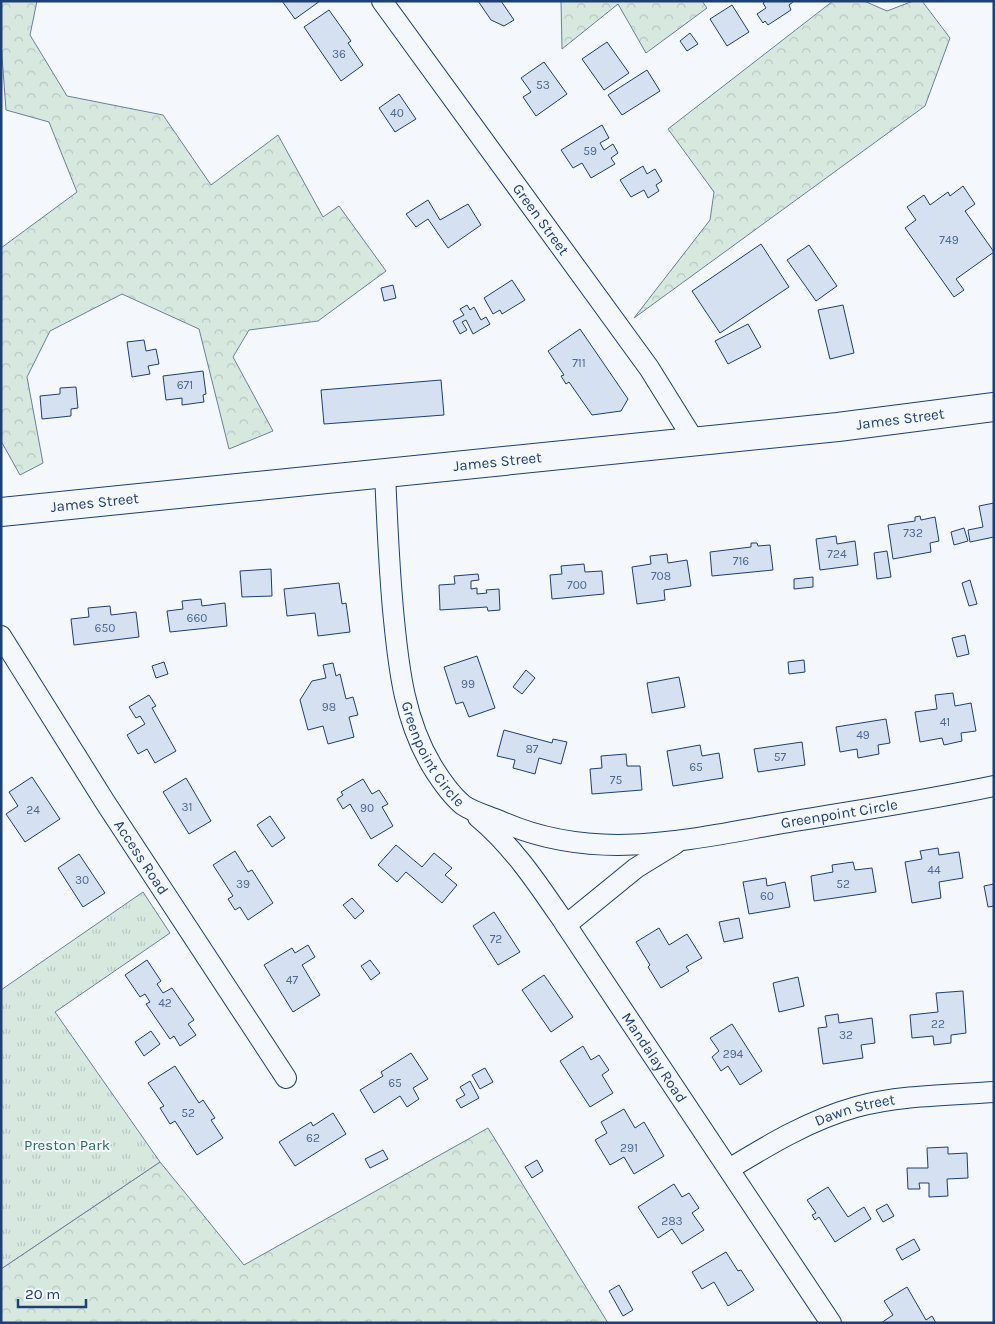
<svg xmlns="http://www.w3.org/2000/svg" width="995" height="1324" viewBox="0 0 995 1324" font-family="Karla,sans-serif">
  <defs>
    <pattern id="forest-crowns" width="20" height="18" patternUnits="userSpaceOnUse" patternTransform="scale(1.25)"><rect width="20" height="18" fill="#d7e8df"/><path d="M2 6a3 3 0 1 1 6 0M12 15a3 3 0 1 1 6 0" fill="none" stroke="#b8c8c3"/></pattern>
    <pattern id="park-tufts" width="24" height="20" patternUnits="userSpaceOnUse" patternTransform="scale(1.25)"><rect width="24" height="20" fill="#d7e8df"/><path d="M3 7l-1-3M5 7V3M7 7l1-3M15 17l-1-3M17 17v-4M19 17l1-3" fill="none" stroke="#b8c8c3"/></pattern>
  </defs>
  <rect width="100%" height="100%" fill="#f4f7fb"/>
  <!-- forest -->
  <g fill="url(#forest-crowns)" stroke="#687fa3">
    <polygon points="1,1 37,1 30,35 67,96 163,115 211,185 278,135 323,217 339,206 386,271 318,321 249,330 233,357 273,431 229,449 199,329 122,294 50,331 27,377 43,463 20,475 1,441 1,248 77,192 49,122 6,110 1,43"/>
    <polygon points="561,1 702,1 707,8 646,53 618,4 562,49"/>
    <polygon points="833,1 864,1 887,11 913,1 922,1 950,38 925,106 634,318 710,220 714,192 668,129"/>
    <polygon points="488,1128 608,1323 1,1323 1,1269 160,1162 244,1265"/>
  </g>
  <!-- park -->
  <polygon fill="url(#park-tufts)" stroke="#687fa3" points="143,892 170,933 55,1012 160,1162 1,1269 1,990"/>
  <!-- building -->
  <g fill="#d5e0f0" stroke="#1d3f73">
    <polygon points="282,1 320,1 295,19"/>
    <polygon points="478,1 501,1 514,20 504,26 491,20"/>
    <polygon points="766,1 794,1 789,5 791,10 768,25 765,21 763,23 757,14 766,8 763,3"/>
    <polygon points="732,5 749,32 727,46 710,19"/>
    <polygon points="329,10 351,41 348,43 363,65 341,81 304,27"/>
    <polygon points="690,33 698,44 687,51 680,41"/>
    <polygon points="607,42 629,73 604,90 582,59"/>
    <polygon points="544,62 567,94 536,116 523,97 531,92 521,78"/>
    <polygon points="647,70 660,91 622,115 608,95"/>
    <polygon points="399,94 416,119 395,132 379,108"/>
    <polygon points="602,125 609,138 600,143 604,150 613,144 618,153 611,158 615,164 591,178 582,163 573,168 561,150"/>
    <polygon points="643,166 647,174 655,169 662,181 656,185 659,191 648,198 644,190 631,197 620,180"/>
    <polygon points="963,186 975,204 965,211 994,252 956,279 964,290 954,297 905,228 916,220 907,207 924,195 930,205 948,192 950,196"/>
    <polygon points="428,200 440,220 468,204 481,225 448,248 428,219 416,227 406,214"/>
    <polygon points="761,244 789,287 720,333 692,291"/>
    <polygon points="809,245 837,286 816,301 787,260"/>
    <polygon points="512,280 525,300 502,314 500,310 493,314 484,298"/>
    <polygon points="393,285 396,298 384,301 381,288"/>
    <polygon points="467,305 470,310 474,307 481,320 486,317 490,324 473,334 466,320 462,322 467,330 460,334 453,321 464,315 460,309"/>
    <polygon points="843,305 854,353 830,359 818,310"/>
    <polygon points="748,324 761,347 728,364 715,341"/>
    <polygon points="580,329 628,399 621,411 592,415 569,382 566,384 561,376 564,375 548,351"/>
    <polygon points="144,340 146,351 156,349 159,364 148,366 150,374 132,377 127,342"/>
    <polygon points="203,371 206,394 203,395 204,402 182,405 182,398 166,400 163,376"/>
    <polygon points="441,380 444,415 324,424 321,390"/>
    <polygon points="76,387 78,408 71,409 71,416 42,419 40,396 60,394 60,388"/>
    <polygon points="994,503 994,537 970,542 968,530 983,527 979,506"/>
    <polygon points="920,516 921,520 935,517 939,541 930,543 931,552 893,559 888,525 915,521 915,517"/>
    <polygon points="964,528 968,541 954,545 951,532"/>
    <polygon points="836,536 837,544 855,541 858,565 820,570 816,539"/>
    <polygon points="751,543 757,543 758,546 770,545 773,570 712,576 710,552 751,547"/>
    <polygon points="887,551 891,577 877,579 874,553"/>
    <polygon points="667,554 668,563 687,560 691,586 664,590 665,600 637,604 632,567 651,564 650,556"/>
    <polygon points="584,564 585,572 602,571 604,594 552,599 550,575 562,574 561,566"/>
    <polygon points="271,569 272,596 242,597 240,571"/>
    <polygon points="478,574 479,580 471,581 471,589 477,588 477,594 487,593 486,590 499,589 500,610 488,611 487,607 440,610 439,585 455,584 454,576"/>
    <polygon points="813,577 813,587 794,589 794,579"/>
    <polygon points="970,580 977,604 969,606 962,583"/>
    <polygon points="339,583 342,604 346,603 350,632 318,636 315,613 287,616 284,589"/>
    <polygon points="201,599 202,606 225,603 227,626 170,632 167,611 183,609 182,601"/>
    <polygon points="110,606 111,615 136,612 139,637 74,645 71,619 89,617 88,608"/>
    <polygon points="965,635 969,654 957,657 952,638"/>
    <polygon points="477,656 495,708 469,717 463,702 456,704 444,667"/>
    <polygon points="804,660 805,672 789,674 788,662"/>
    <polygon points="164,662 168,674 156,678 152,666"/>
    <polygon points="333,663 336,676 340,674 346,699 353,697 358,715 349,717 354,737 328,744 323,726 308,730 300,700 312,681 326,678 323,665"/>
    <polygon points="526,670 535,678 522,694 513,687"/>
    <polygon points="679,677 685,707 652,713 647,683"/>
    <polygon points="953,693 955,706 971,703 976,731 961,733 962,741 944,745 942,738 920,742 915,712 937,709 935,695"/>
    <polygon points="149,695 156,706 152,708 176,751 155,763 147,749 138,754 127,735 145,724 140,716 136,718 129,707"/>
    <polygon points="886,719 890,743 878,745 879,754 858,758 857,749 840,752 836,727"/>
    <polygon points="504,730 552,743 553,739 567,742 561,764 539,758 535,774 513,768 515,760 497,756"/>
    <polygon points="802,742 805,765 758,772 754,749"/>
    <polygon points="700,745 702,756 719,753 723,778 673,786 667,751"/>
    <polygon points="626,754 627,766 640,766 642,790 592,794 590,769 602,768 601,756"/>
    <polygon points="32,777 60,819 25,842 6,814 18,806 9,792"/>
    <polygon points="186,778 211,821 189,834 163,792"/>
    <polygon points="363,779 372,794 379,790 388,804 382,807 393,826 371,839 350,804 343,809 337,799 343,795 341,792"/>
    <polygon points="270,816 285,838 272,847 257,825"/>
    <polygon points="396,845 422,867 434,853 452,868 445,875 457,885 442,903 406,872 397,882 378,865"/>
    <polygon points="938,848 939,855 959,852 963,878 939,882 941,898 912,903 905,862 922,859 920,851"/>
    <polygon points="235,851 248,872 252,870 273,903 248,920 240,907 235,910 228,899 233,896 213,865"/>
    <polygon points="79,854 105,893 83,907 58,868"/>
    <polygon points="853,862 855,870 872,868 876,892 814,901 811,876 833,872 832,865"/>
    <polygon points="766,878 767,886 785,882 790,907 749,914 743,882"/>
    <polygon points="994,884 994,906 988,907 984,886"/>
    <polygon points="352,898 364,911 355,919 343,905"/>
    <polygon points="494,912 520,952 498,965 473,926"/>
    <polygon points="739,918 743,938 724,942 719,922"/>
    <polygon points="659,928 669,945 687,934 702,958 686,967 689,971 661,988 648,967 650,965 636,942"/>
    <polygon points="308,945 315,957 302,965 320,995 293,1012 264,965 292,948 295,953"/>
    <polygon points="147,960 161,981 157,984 163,993 172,988 194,1020 188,1024 196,1035 180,1046 174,1036 170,1039 146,1004 150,1002 145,994 140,997 125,975"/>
    <polygon points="370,960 380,973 371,980 361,966"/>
    <polygon points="544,975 573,1017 551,1032 522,990"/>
    <polygon points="798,977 804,1006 779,1012 773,983"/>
    <polygon points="963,991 966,1033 951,1035 951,1043 934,1045 933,1036 912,1038 910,1015 938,1012 936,993"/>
    <polygon points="838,1014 839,1023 872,1018 875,1043 861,1045 863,1058 823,1064 818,1028 827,1027 825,1016"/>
    <polygon points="732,1024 762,1071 740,1085 728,1066 721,1071 712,1057 719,1051 710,1038"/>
    <polygon points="151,1031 160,1044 144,1056 135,1042"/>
    <polygon points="583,1046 591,1060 599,1055 609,1070 602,1075 613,1093 590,1107 560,1061"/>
    <polygon points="411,1053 428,1079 413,1088 419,1099 407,1107 400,1096 374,1113 360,1090 383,1076 381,1072"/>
    <polygon points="175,1066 199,1103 203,1100 215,1118 211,1120 223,1138 197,1155 175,1121 170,1124 160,1108 164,1106 148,1083"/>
    <polygon points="485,1068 493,1082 480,1089 472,1075"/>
    <polygon points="470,1081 479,1098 461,1108 456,1100 465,1095 460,1087"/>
    <polygon points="624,1109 635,1128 644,1122 664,1156 634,1174 624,1157 610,1165 595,1140 607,1133 601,1122"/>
    <polygon points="333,1113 346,1134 295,1166 279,1142 311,1122 313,1126"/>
    <polygon points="948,1147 948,1154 967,1153 968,1178 947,1179 948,1196 929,1197 929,1183 919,1183 920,1189 908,1189 907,1168 928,1168 927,1148"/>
    <polygon points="383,1150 388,1159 370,1168 365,1159"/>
    <polygon points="537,1160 543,1171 532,1178 525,1167"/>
    <polygon points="674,1184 682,1197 689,1193 699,1208 692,1213 704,1230 682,1244 672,1229 658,1238 638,1207"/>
    <polygon points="828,1187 848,1217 864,1207 871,1219 835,1242 819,1217 815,1220 812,1215 816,1213 807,1200"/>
    <polygon points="887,1204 894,1216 883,1222 876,1210"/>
    <polygon points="914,1239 920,1250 902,1260 896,1249"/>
    <polygon points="726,1252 738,1271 741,1270 754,1290 728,1306 714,1282 702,1289 692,1272"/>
    <polygon points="619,1285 633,1310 623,1316 609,1291"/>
    <polygon points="907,1287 926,1320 932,1316 936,1323 881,1323 893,1315 884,1301"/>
  </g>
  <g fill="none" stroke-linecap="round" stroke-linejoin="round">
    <!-- street casing -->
    <g stroke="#1d3f73" stroke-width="22">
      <g id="street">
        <path id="s1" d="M 382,1 L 649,368 L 695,442"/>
        <path id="s2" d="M 385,472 C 387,521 389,571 394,620 C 399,671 405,721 432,766 C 440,779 451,795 463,805 C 473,812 488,816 500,821 C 598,865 693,838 795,821 C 861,810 928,800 994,786"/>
        <path id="s3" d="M 1,636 L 105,802 L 286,1078"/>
        <path id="s4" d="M 478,817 C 514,847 540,887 566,925 L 831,1323"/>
        <polyline points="566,925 636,868 675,844"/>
        <path id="s5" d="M 729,1169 C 770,1144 810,1120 856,1107 C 899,1095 950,1095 994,1092"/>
      </g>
    </g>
    <!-- secondary casing -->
    <g stroke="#1d3f73" stroke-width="30">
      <g id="secondary">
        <path id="s6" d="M 1,512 L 838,427 L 994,407"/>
      </g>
    </g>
    <!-- street -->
    <use href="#street" stroke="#f4f7fb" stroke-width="20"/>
    <!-- secondary -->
    <use href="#secondary" stroke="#f4f7fb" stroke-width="28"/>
  </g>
  <g text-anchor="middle" stroke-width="4" stroke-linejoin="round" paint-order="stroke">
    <!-- number labels -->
    <g font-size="12" fill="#4b6792">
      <text x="339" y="58">36</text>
      <text x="543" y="89">53</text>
      <text x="397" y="117">40</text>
      <text x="590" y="155">59</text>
      <text x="949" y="244">749</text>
      <text x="579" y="367">711</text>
      <text x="185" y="389">671</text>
      <text x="913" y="537">732</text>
      <text x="837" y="558">724</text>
      <text x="741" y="565">716</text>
      <text x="661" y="580">708</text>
      <text x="577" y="589">700</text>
      <text x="197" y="622">660</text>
      <text x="105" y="632">650</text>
      <text x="468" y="688">99</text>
      <text x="329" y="711">98</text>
      <text x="945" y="726">41</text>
      <text x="863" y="739">49</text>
      <text x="532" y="753">87</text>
      <text x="780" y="761">57</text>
      <text x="696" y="771">65</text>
      <text x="616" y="784">75</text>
      <text x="187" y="811">31</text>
      <text x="367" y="812">90</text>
      <text x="33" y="814">24</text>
      <text x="934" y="874">44</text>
      <text x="82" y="884">30</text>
      <text x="243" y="888">39</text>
      <text x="843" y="888">52</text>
      <text x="767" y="900">60</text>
      <text x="496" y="943">72</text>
      <text x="292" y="984">47</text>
      <text x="165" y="1007">42</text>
      <text x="938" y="1028">22</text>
      <text x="846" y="1039">32</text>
      <text x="733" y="1058">294</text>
      <text x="395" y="1087">65</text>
      <text x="188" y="1117">52</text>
      <text x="313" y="1142">62</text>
      <text x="629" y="1152">291</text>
      <text x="672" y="1225">283</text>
    </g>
    <!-- street labels -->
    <g font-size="15" fill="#1d3f73" stroke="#f4f7fb">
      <text dy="5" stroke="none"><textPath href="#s1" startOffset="270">Green Street</textPath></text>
      <text dy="5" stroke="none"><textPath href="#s6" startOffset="904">James Street</textPath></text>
      <text dy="5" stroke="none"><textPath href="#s6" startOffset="499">James Street</textPath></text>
      <text dy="5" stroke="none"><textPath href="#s6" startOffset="94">James Street</textPath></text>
      <text dy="5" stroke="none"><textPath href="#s2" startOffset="290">Greenpoint Circle</textPath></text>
      <text dy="5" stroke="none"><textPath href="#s2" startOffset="736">Greenpoint Circle</textPath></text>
      <text dy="5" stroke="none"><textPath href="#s3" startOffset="262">Access Road</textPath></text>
      <text dy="5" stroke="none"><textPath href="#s4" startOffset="299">Mandalay Road</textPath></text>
      <text dy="5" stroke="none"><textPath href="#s5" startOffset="140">Dawn Street</textPath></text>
    </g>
    <!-- park labels -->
    <g font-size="15" fill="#2c6c60" stroke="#f4f7fb">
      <text x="67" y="1150">Preston Park</text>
    </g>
  </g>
  <!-- border -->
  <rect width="995" height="1324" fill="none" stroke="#1d3f73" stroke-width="5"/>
  <!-- scale -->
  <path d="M18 1299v8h68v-8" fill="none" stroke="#1d3f73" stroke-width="2.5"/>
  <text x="25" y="1299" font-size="15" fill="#1d3f73" stroke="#f4f7fb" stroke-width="4" paint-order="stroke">20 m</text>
</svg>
